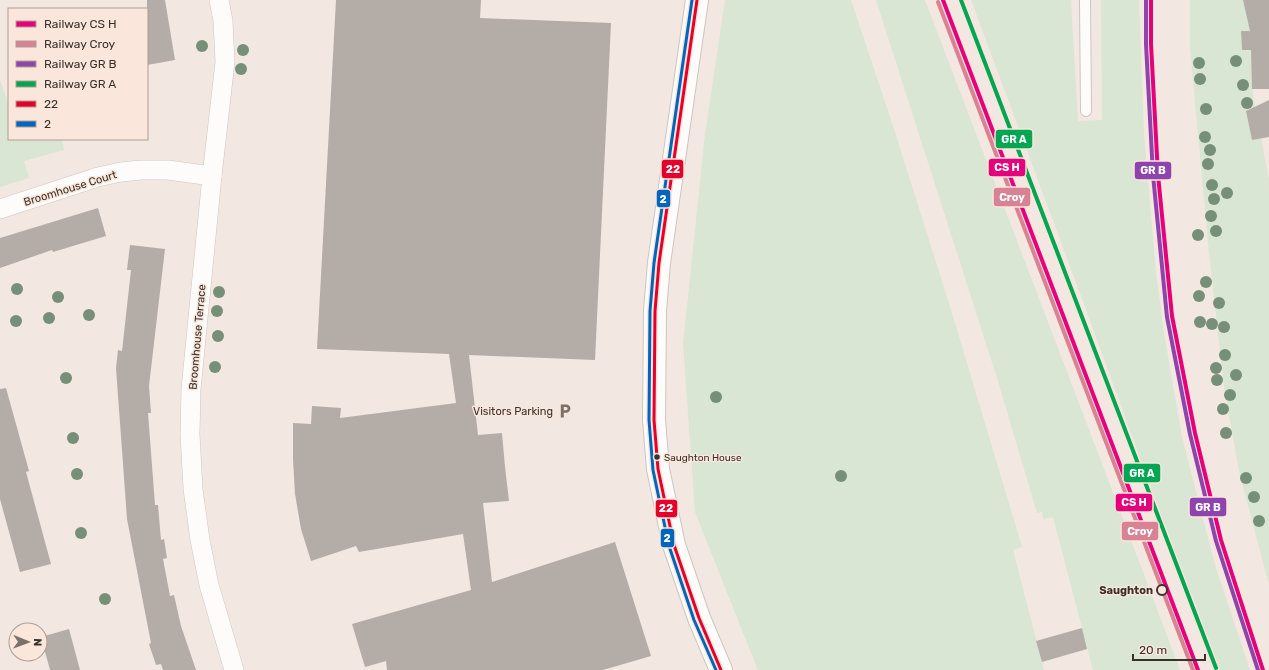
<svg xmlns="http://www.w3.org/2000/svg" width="1269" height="670" viewBox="0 0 1269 670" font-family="Rubik,sans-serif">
  <rect width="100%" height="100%" fill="#f3e8e1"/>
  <!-- green -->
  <g fill="#d8e6d3">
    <polygon points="725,0 851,0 894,129 953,316 1022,547 1013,550 1044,670 758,670 757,668 695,512 683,344 705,134"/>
    <path d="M 876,0 L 925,0 C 1010,223 1096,446 1180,670 L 1093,670 L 1053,517 L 1043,519 L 1042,512 L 1037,513 L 997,378 Z"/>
    <polygon points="971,0 1071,0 1078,121 1102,120 1101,0 1139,0 1144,134 1156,272 1164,333 1182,437 1215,565 1250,670 1217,670 1081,296"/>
    <polygon points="1190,0 1249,0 1250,31 1241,31 1242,50 1251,50 1253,97 1256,111 1247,113 1252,140 1261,138 1269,179 1269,585 1239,471 1224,387 1209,253 1190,48"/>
    <polygon points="0,80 9,105 9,139 62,139 64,150 24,161 29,178 0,187"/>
  </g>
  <!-- building -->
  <g fill="#b4aca6">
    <polygon points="147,0 165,0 175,60 147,65"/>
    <polygon points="336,0 481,0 480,18 611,23 595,360 469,355 478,435 502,433 505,467 509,501 483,503 492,582 615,542 651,656 603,670 387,670 386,661 365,667 352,624 471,590 463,534 359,552 356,546 311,561 301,529 295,494 293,459 293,423 311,424 312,406 341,408 340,418 456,403 449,354 317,349"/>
    <polygon points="1243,0 1269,0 1269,89 1252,89 1251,50 1242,50 1241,31 1250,31"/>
    <polygon points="1269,100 1269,137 1252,140 1246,111"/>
    <polygon points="98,208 106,236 53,252 52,250 0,268 0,238"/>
    <polygon points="130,245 165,249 149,386 151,413 148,413 155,505 158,505 161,540 164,539 167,558 163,559 170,596 174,595 181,626 196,670 163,670 161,664 156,665 149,644 151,643 127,519 116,368 118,350 122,351 131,270 127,270"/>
    <polygon points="6,388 29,471 26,472 51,564 20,572 0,499 0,389"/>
    <polygon points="1082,628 1087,649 1042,662 1036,641"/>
    <polygon points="69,629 80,670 50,670 41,637"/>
  </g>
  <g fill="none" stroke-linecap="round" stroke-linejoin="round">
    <!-- service casing -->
    <g stroke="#cec5c0" stroke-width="12">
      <polyline id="service" points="1085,0 1086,111"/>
    </g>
    <!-- minor casing -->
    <g stroke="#cec5c0" stroke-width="20">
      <g id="minor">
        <polyline points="219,0 223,21 225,62 212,176 191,389 190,434 193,489 200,540 209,585 234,670"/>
        <polyline points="0,209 98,177 121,172 141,170 168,170 212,176"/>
      </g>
    </g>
    <!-- tertiary casing -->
    <g stroke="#cec5c0" stroke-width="24">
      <polyline id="tertiary" points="697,0 659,263 655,311 654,420 658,469 674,545 699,618 721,670"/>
    </g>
    <!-- service -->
    <use href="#service" stroke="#fdfcfa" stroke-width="10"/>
    <!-- minor -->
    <use href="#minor" stroke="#fdfcfa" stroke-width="19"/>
    <!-- tertiary -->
    <use href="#tertiary" stroke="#fdfcfa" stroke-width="22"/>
    <!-- bus-1 casing -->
    <g stroke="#fae6da" stroke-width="6">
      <polyline id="bus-1" points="697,0 659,263 655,311 654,420 658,469 674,545 699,618 721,670"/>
    </g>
    <!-- bus-2 casing -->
    <g stroke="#fae6da" stroke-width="6">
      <polyline id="bus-2" points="692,0 654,263 650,311 649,420 653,470 669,546 694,620 716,670"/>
    </g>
    <!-- bus-1 -->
    <use href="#bus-1" stroke="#e4002b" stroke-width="3"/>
    <!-- bus-2 -->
    <use href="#bus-2" stroke="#0065bd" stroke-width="3"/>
    <!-- rail-1 casing -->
    <g stroke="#fae6da" stroke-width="7">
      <g id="rail-1">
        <polyline points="943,0 1198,670"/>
        <polyline points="1151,0 1151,44 1158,175 1172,316 1195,433 1221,540 1263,670"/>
      </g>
    </g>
    <!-- rail-2 casing -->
    <g stroke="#fae6da" stroke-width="7">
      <polyline id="rail-2" points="938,2 1193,670"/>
    </g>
    <!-- rail-3 casing -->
    <g stroke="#fae6da" stroke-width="7">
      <polyline id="rail-3" points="1146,0 1146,44 1153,175 1167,317 1190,434 1216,541 1258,670"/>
    </g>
    <!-- rail-4 casing -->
    <g stroke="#fae6da" stroke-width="7">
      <polyline id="rail-4" points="961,0 1216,668"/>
    </g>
    <!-- rail-1 -->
    <use href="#rail-1" stroke="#e5007d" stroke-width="4"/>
    <!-- rail-2 -->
    <use href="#rail-2" stroke="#d88395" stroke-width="4"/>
    <!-- rail-3 -->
    <use href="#rail-3" stroke="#8e44ad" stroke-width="4"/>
    <!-- rail-4 -->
    <use href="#rail-4" stroke="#00a651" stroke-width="4"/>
  </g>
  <!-- trees -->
  <g fill="#768f79">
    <circle cx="202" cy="46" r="6"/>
    <circle cx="243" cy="50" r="6"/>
    <circle cx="1236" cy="61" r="6"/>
    <circle cx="1199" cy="63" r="6"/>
    <circle cx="241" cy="69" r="6"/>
    <circle cx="1200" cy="79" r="6"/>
    <circle cx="1243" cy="85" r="6"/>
    <circle cx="1247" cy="103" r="6"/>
    <circle cx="1206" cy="109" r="6"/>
    <circle cx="1205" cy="137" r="6"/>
    <circle cx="1210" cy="150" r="6"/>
    <circle cx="1208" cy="164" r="6"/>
    <circle cx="1212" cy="185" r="6"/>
    <circle cx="1227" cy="193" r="6"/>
    <circle cx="1214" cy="199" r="6"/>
    <circle cx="1211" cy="216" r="6"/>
    <circle cx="1216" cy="231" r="6"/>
    <circle cx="1198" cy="235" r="6"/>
    <circle cx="1206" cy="282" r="6"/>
    <circle cx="17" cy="289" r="6"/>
    <circle cx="219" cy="292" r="6"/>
    <circle cx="1199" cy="296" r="6"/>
    <circle cx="58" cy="297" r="6"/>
    <circle cx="1219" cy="303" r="6"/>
    <circle cx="217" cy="311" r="6"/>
    <circle cx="89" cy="315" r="6"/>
    <circle cx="49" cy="318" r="6"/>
    <circle cx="16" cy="321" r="6"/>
    <circle cx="1200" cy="322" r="6"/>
    <circle cx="1212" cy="324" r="6"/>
    <circle cx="1224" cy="327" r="6"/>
    <circle cx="218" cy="336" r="6"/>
    <circle cx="1225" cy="355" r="6"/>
    <circle cx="215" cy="367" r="6"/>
    <circle cx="1216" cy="368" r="6"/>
    <circle cx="1236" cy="375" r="6"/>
    <circle cx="66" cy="378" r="6"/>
    <circle cx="1217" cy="380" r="6"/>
    <circle cx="1230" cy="395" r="6"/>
    <circle cx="716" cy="397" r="6"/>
    <circle cx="1223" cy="409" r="6"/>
    <circle cx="1226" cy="433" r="6"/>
    <circle cx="73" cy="438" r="6"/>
    <circle cx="77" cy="474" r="6"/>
    <circle cx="841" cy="476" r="6"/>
    <circle cx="1246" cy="478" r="6"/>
    <circle cx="1254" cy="497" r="6"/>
    <circle cx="1259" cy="521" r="6"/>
    <circle cx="81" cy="533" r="6"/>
    <circle cx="105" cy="599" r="6"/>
  </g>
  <!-- icons -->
  <defs>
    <g id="parking-bare" transform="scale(1.2)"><path d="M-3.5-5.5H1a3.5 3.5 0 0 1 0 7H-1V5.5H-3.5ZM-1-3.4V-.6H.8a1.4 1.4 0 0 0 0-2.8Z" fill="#7a716b" stroke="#fae6da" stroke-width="2.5" paint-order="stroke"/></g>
  </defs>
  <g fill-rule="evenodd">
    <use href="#parking-bare" x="565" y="411"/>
  </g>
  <!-- markers -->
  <circle fill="#39312c" stroke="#fae6da" stroke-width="1.5" cx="657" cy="457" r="3.5"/>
  <circle fill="#fae6da" stroke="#39312c" stroke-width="2" cx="1162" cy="590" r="5"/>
  <g text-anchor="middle" stroke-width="3" stroke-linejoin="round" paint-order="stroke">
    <!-- bus labels -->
    <g font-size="10" fill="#39312c" stroke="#fae6da" text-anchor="start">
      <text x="664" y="461">Saughton House</text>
    </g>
    <!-- street labels -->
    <g font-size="11" fill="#39312c" stroke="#fae6da">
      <text transform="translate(70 188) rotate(-17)" y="4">Broomhouse Court</text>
      <text transform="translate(197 337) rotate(-85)" y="4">Broomhouse Terrace</text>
    </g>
    <!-- poi labels -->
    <g font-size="11" fill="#39312c" stroke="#fae6da" text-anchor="end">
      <text x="553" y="415">Visitors Parking</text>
    </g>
    <!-- stop labels -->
    <g font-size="11" font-weight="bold" fill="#39312c" stroke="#fae6da" text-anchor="end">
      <text x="1153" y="594">Saughton</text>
    </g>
  </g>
  <g stroke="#fae6da" stroke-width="1.5">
    <rect x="995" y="129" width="38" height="20" rx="4" fill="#00a651"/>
    <rect x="988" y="158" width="38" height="19" rx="4" fill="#e5007d"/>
    <rect x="661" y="159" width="23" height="20" rx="4" fill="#e4002b"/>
    <rect x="1134" y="161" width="38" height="19" rx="4" fill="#8e44ad"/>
    <rect x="993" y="187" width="38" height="20" rx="4" fill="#d88395"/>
    <rect x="656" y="189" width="15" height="19" rx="4" fill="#0065bd"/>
    <rect x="1123" y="463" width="38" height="20" rx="4" fill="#00a651"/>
    <rect x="1115" y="493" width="38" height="19" rx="4" fill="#e5007d"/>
    <rect x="1189" y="497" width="38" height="20" rx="4" fill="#8e44ad"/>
    <rect x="655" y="499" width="23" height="19" rx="4" fill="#e4002b"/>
    <rect x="1121" y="521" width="38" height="20" rx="4" fill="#d88395"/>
    <rect x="660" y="528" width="15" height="20" rx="4" fill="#0065bd"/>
  </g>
  <g font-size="11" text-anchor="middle" font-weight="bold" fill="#fff">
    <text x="1014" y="143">GR A</text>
    <text x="1007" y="171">CS H</text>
    <text x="673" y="173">22</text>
    <text x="1153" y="174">GR B</text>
    <text x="1012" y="201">Croy</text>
    <text x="663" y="203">2</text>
    <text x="1142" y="477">GR A</text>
    <text x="1134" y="506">CS H</text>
    <text x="1208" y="511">GR B</text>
    <text x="666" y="512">22</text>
    <text x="1140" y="535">Croy</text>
    <text x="667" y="542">2</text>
  </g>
  <!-- legend -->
  <rect x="8" y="8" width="140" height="132" fill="#fae6da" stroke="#ad9e94"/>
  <rect x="16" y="21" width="20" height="6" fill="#e5007d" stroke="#ad9e94"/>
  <text x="44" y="28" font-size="12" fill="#39312c">Railway CS H</text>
  <rect x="16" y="41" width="20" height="6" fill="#d88395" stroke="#ad9e94"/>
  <text x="44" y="48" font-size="12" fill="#39312c">Railway Croy</text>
  <rect x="16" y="61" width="20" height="6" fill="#8e44ad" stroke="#ad9e94"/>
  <text x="44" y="68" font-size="12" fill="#39312c">Railway GR B</text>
  <rect x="16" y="81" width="20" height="6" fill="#00a651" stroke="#ad9e94"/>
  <text x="44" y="88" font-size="12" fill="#39312c">Railway GR A</text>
  <rect x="16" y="101" width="20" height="6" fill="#e4002b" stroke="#ad9e94"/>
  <text x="44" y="108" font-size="12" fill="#39312c">22</text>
  <rect x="16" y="121" width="20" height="6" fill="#0065bd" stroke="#ad9e94"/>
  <text x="44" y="128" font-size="12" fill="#39312c">2</text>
  <!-- north arrow -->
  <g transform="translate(28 642) rotate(91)"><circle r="19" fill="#fae6da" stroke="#ad9e94"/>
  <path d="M0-3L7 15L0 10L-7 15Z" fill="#7a716b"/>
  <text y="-6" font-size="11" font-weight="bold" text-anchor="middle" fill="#39312c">N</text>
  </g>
  <!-- scale -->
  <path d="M1133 654v6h72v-6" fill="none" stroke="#39312c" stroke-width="2"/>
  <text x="1139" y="654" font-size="12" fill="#39312c" stroke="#fae6da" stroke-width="3" paint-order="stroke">20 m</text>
</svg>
